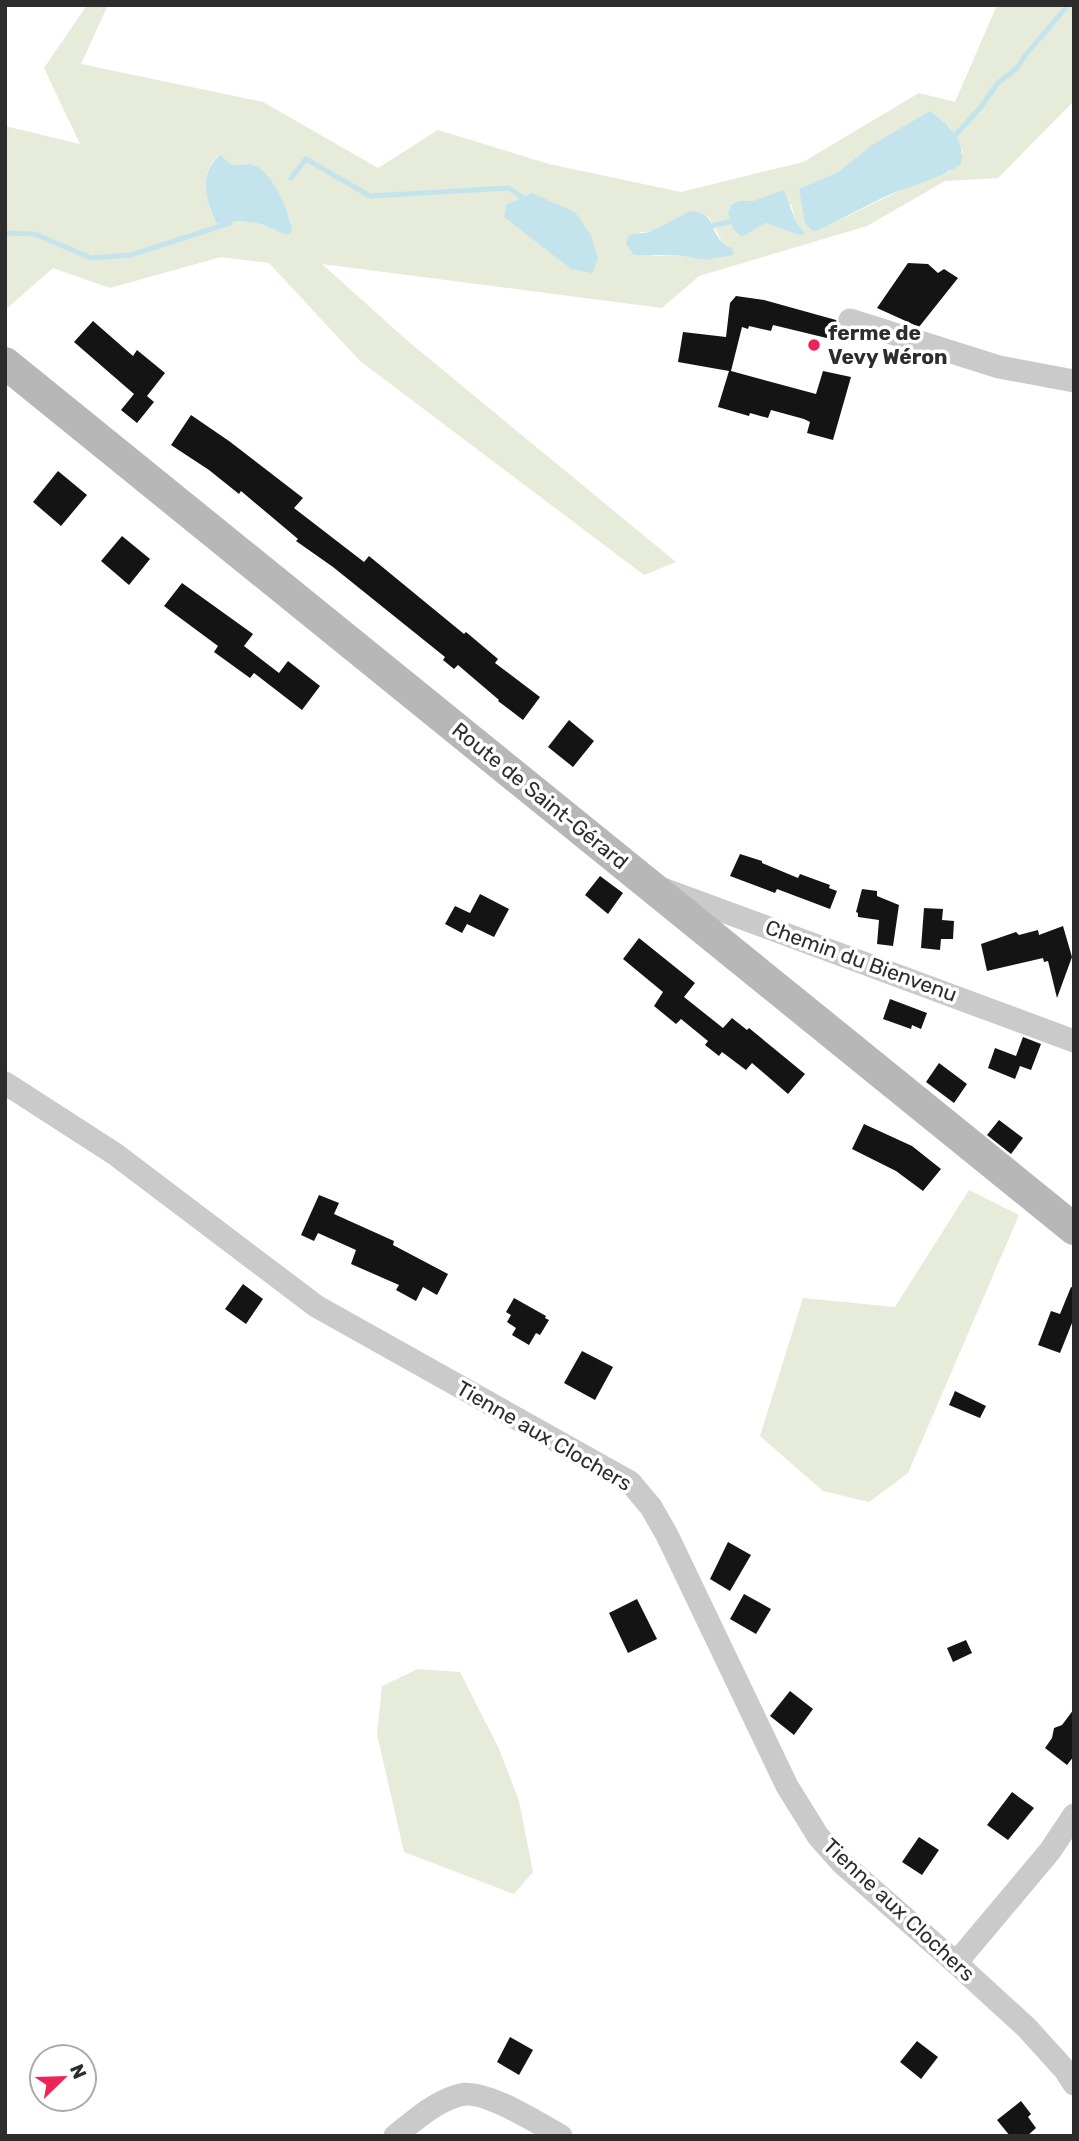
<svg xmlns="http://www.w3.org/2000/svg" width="1079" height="2141" viewBox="0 0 1079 2141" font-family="Rubik,sans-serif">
  <rect width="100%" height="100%" fill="#fff"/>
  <!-- green -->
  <g fill="#e6ecd9" fill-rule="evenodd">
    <path d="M 87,5 L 108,5 L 81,64 L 263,102 L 378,168 L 438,130 L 549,164 L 681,192 L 803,162 L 919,93 L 955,102 L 997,5 L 1074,5 L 1074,101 L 998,178 L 945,181 L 867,226 L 699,276 L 662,308 L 322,264 L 410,343 L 676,562 L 644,575 L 360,361 L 269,263 L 221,257 L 110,288 L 53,268 L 5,310 L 5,126 L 80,144 L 44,68 ZM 949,126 L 963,152 L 950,172 C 902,186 859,212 814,232 L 799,189 L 838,172 L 872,145 ZM 219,155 L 232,165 C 238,165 244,163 249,164 C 270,166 284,205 291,222 L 277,231 C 266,227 254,221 241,221 C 233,221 226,225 217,224 C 205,201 198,174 219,155 ZM 739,201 L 791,204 L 799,235 L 765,223 ZM 690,211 L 709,217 L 722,242 L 732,248 L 705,260 L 676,255 L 654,256 L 639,232 L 649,232 Z"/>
    <polygon points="969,1190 1019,1215 908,1473 869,1502 823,1491 760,1436 803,1298 895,1307"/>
    <polygon points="418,1669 460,1672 499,1749 519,1801 533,1872 514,1894 404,1852 377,1734 382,1686"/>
  </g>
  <!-- water -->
  <g fill="#c4e4ed">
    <path d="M 930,111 C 948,125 966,139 961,164 C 944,177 910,186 889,195 C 864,206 839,221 814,232 L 805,223 L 799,189 L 838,172 L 872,145 Z"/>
    <path d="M 220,155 L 232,165 C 238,165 243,164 249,164 C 270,165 290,212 292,231 L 287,235 L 260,224 L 241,221 L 217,224 C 205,200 198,174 220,155 Z"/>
    <polygon points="784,190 796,222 805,234 799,235 765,223 742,237 733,229 728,213 731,205 739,201 753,201"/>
    <polygon points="532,193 575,212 591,235 598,259 592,273 571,269 504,217 506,205"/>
    <path d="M 690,211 C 716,213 708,227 722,242 C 725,245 729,246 732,248 L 734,255 L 705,260 L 676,255 L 634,255 L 626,244 L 629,235 L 649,232 Z"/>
  </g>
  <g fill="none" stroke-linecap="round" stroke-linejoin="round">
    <!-- stream -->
    <g stroke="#c4e4ed" stroke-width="5">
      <polyline points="951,140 980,108 998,83 1017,68 1024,57 1068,5"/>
      <polyline points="291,178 306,159 370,196 509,188 527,201"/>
      <polyline points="706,227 734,221"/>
      <polyline points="5,233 35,234 91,258 131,255 230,223"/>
    </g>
  </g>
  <!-- building -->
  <g fill="#141414">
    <polygon points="908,263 928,264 938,273 944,269 958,278 919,327 877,308"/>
    <polygon points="736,296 764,300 836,320 839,328 835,340 773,325 771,331 749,326 748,329 742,327 731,371 816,394 823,371 851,377 833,440 807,433 810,422 804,419 771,410 768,418 750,413 749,416 718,407 729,371 678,362 683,332 726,337 730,303"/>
    <polygon points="93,321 133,356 137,350 165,373 147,396 154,402 137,423 121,410 134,394 74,342"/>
    <polygon points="191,415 229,441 303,498 294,508 364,562 369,556 464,634 466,632 498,659 495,663 540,697 523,720 498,701 499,700 458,665 454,669 443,660 445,657 333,567 296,541 298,539 241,491 239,494 209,470 171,445"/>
    <polygon points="58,471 87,495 61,526 33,502"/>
    <polygon points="122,536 150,559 129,585 101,561"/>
    <polygon points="182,583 253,634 244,646 279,673 288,661 320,686 302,710 254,673 250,678 214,652 218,646 164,606"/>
    <polygon points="569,720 594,741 573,767 548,747"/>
    <polygon points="740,854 762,861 762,863 798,878 800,874 830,885 829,888 837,891 830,909 777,889 775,893 730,876"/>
    <polygon points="600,876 623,893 608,914 585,895"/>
    <polygon points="862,889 877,891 877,896 899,905 893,946 877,944 879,920 858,917 858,913 856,912"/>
    <polygon points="480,894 509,909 494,937 467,924 462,933 445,924 455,906 470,913"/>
    <polygon points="924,908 943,909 942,920 954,921 953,939 941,939 940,950 921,948"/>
    <polygon points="1063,926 1072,957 1057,998 1048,961 1044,962 1043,958 987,971 981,944 1016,932 1019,935 1038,930 1039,935"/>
    <polygon points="639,938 695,983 684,997 723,1028 732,1018 747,1030 749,1028 805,1074 788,1094 752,1063 746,1070 722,1052 719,1056 705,1045 708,1041 681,1019 676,1024 654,1006 663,992 623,959"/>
    <polygon points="890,999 927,1013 921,1029 912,1025 911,1029 883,1019"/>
    <polygon points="1023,1037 1041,1044 1031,1070 1020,1066 1015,1079 988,1068 995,1048 1016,1056"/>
    <polygon points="939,1063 967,1084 954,1103 926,1082"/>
    <polygon points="999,1120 1023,1138 1011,1154 987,1135"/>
    <polygon points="864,1124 912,1146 941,1169 923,1191 896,1171 852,1149"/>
    <polygon points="319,1195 339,1203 334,1214 394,1241 393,1245 448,1274 437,1295 423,1287 416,1301 396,1290 399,1285 351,1264 356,1250 318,1233 314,1241 301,1235"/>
    <polygon points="243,1284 263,1299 246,1324 225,1309"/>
    <polygon points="1071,1287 1074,1288 1074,1318 1060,1353 1038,1345 1051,1311 1060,1314"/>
    <polygon points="514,1298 546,1316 545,1318 549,1320 540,1335 536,1333 529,1345 512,1335 516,1328 507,1322 511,1315 506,1312"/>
    <polygon points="582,1351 613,1367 595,1400 564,1383"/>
    <polygon points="955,1391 986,1406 980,1418 949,1405"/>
    <polygon points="728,1542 751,1555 730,1591 710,1579"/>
    <polygon points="744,1594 771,1609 756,1634 730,1619"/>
    <polygon points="637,1599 657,1639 628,1653 609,1613"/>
    <polygon points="966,1640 972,1653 953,1662 947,1648"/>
    <polygon points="790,1691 813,1709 794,1735 770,1716"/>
    <polygon points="1074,1709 1074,1756 1067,1765 1045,1748 1052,1738 1054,1728 1062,1725"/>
    <polygon points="1012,1792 1034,1808 1008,1840 987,1825"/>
    <polygon points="919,1837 939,1850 922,1875 902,1862"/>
    <polygon points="510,2037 533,2050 519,2075 497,2062"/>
    <polygon points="917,2041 938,2057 921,2079 900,2062"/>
    <polygon points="1021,2101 1031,2114 1028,2117 1036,2128 1027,2136 1010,2136 997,2120"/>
  </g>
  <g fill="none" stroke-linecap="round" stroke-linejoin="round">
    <!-- street -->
    <g stroke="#cacaca" stroke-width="23">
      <polyline points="850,320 999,367 1074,381"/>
      <polyline points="663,889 1074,1041"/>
      <polyline points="5,1083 115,1154 316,1306 630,1482 651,1507 667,1535 787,1786 818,1836 842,1863 956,1963 1027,2028 1065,2070 1074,2084"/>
      <polyline points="956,1963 1050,1851 1074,1815"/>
      <path d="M 395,2136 C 415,2120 434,2102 460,2095 C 484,2088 539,2124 561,2136"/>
    </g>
    <!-- secondary -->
    <polyline stroke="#b7b7b7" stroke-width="32" points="5,363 1074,1229"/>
  </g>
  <!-- markers -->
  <circle fill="#ef2456" stroke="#fff" stroke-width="2.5" cx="814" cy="345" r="7"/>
  <g text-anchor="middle" stroke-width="7" stroke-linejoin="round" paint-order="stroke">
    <!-- poi labels -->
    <g font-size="21" font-weight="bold" fill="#2d2d2d" stroke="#fff" text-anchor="start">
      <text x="828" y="340">ferme de<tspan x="828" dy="24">Vevy Wéron</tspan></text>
    </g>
    <!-- street labels -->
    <g font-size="21" fill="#2d2d2d" stroke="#fff">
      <text transform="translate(540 796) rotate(39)" y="7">Route de Saint-Gérard</text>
      <text transform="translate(861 961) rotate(20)" y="7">Chemin du Bienvenu</text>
      <text transform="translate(544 1436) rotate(30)" y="7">Tienne aux Clochers</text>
      <text transform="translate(899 1910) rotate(43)" y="7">Tienne aux Clochers</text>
    </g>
  </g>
  <!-- border -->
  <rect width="1079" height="2141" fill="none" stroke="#2d2d2d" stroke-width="14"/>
  <!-- north arrow -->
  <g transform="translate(63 2078) rotate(67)"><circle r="33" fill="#ffffff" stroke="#ababab" stroke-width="2"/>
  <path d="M0-5L12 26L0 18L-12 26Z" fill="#ef2456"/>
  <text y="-10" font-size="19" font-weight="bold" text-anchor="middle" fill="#2d2d2d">N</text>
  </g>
</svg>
